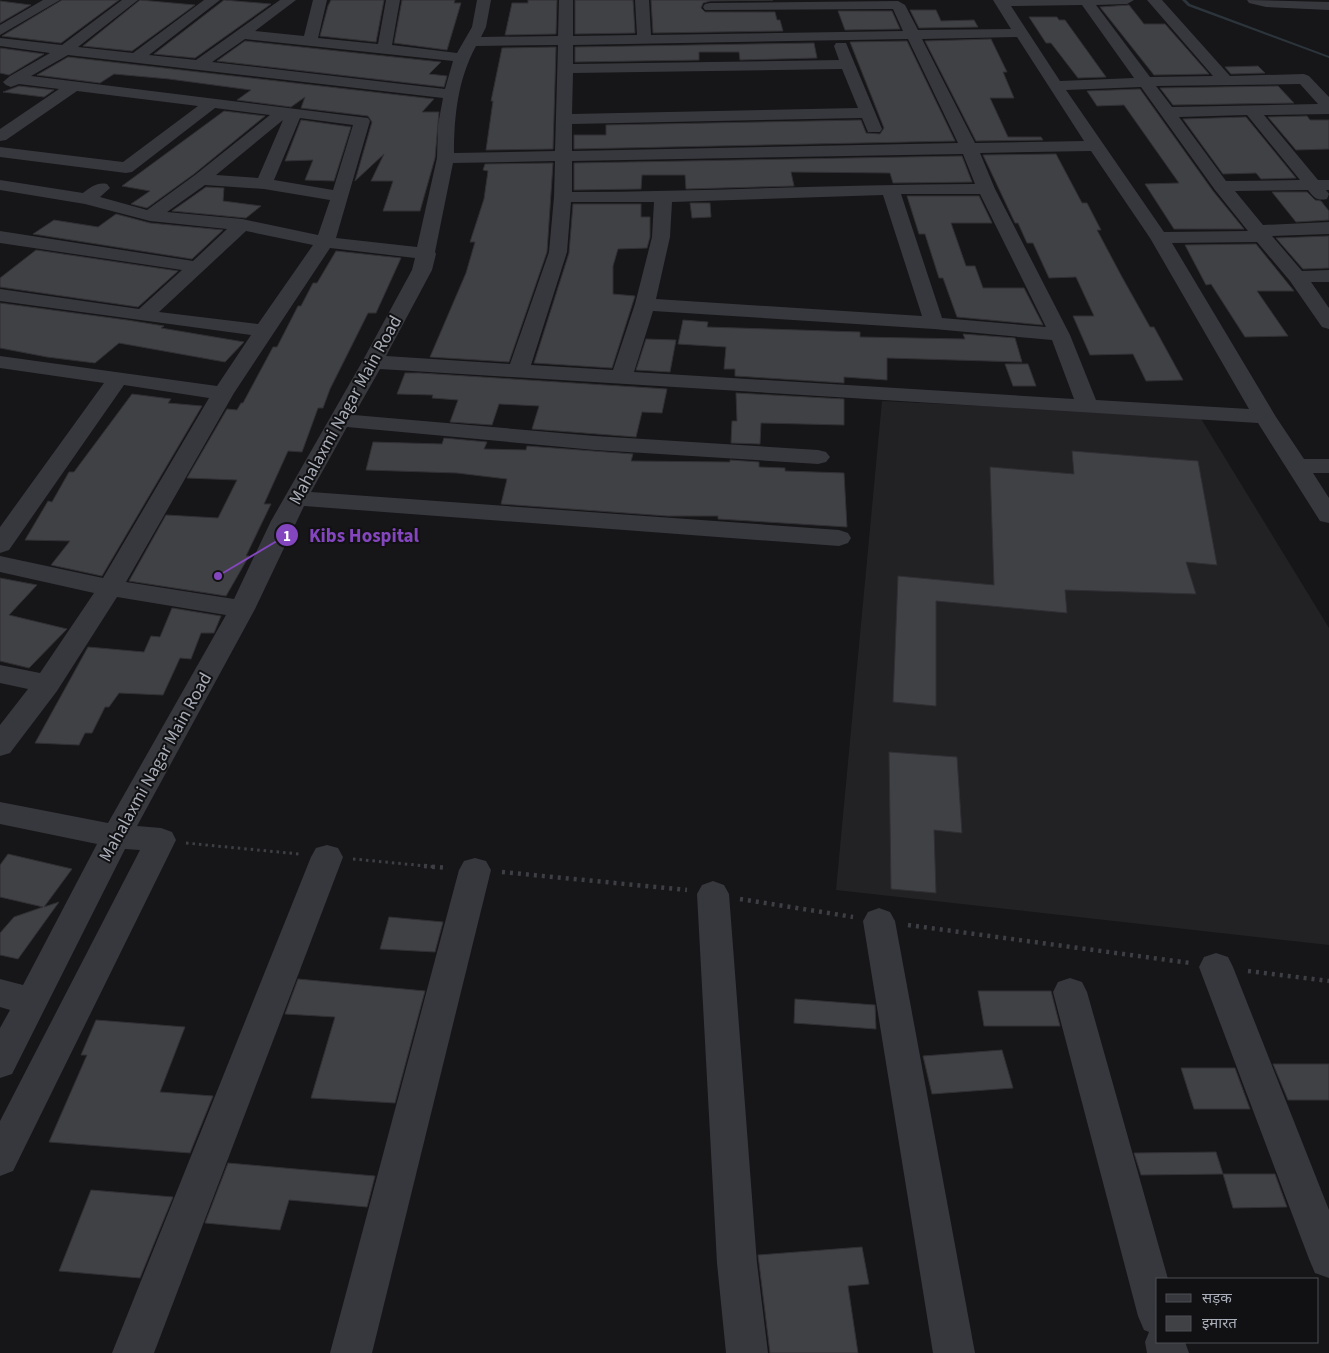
<svg xmlns="http://www.w3.org/2000/svg" width="1329" height="1353" viewBox="0 0 1329 1353" font-family="'Source Sans 3','Noto Sans Devanagari',sans-serif">
  <rect width="100%" height="100%" fill="#161618"/>
  <!-- built -->
  <polygon fill="#222225" points="882,401 1200,417 1329,628 1329,945 836,890"/>
  <g fill="none" stroke-linecap="round" stroke-linejoin="round">
    <!-- stream -->
    <polygon fill="#2c353c" fill-rule="evenodd" points="1182,0 1186,0 1190,4 1329,56 1329,58 1188,6"/>
  </g>
  <!-- building -->
  <g fill="#404145" stroke="#303034">
    <polygon points="62,0 119,0 61,43 2,36"/>
    <polygon points="140,0 195,5 132,51 83,46"/>
    <polygon points="224,0 271,4 195,58 154,54"/>
    <polygon points="331,0 384,0 376,42 320,36 328,6"/>
    <polygon points="402,0 455,0 454,3 461,3 447,50 394,43"/>
    <polygon points="528,0 557,0 556,34 505,35 512,3 528,3"/>
    <polygon points="575,0 633,0 635,33 575,34"/>
    <polygon points="651,0 773,0 710,1 703,3 701,8 705,12 775,12 777,20 780,20 783,31 653,33"/>
    <polygon points="0,1 31,5 0,23"/>
    <polygon points="1129,5 1144,24 1165,24 1209,74 1154,75 1100,7"/>
    <polygon points="910,10 936,10 941,21 974,20 978,27 919,28"/>
    <polygon points="838,11 892,11 900,29 845,30"/>
    <polygon points="1029,17 1057,17 1059,20 1065,20 1106,77 1078,78 1051,43 1046,43"/>
    <polygon points="991,39 1007,72 1003,72 1014,98 990,98 1008,137 1041,137 1043,140 976,141 925,41"/>
    <polygon points="245,41 441,62 429,74 447,76 444,87 217,61"/>
    <polygon points="907,41 955,141 574,149 574,135 606,135 606,125 861,120 866,133 880,134 884,128 850,42"/>
    <polygon points="814,43 817,58 740,60 739,52 699,52 699,60 575,62 575,47"/>
    <polygon points="556,47 553,149 486,150 493,101 491,101 502,48"/>
    <polygon points="0,48 44,54 9,75 0,73"/>
    <polygon points="68,57 434,99 422,112 439,112 435,158 420,211 383,211 393,181 371,181 384,154 355,181 372,122 368,116 301,108 305,97 291,107 237,100 251,90 169,79 114,74 100,83 37,75"/>
    <polygon points="1258,66 1265,73 1231,74 1225,67"/>
    <polygon points="19,86 54,90 44,97 3,92"/>
    <polygon points="1278,86 1294,103 1173,105 1160,88"/>
    <polygon points="1140,89 1213,191 1244,229 1174,229 1145,184 1179,183 1124,105 1097,106 1087,91"/>
    <polygon points="224,111 265,116 194,174 147,208 131,204 150,191 122,186"/>
    <polygon points="1307,116 1310,120 1329,120 1329,149 1296,150 1268,117"/>
    <polygon points="1246,117 1296,178 1261,179 1256,173 1223,174 1183,119"/>
    <polygon points="301,120 351,127 334,181 305,180 313,160 285,161"/>
    <polygon points="1056,154 1082,203 1087,203 1101,230 1097,230 1122,277 1150,327 1154,327 1183,380 1146,381 1133,354 1090,355 1073,316 1094,316 1076,277 1049,278 1033,243 1027,243 1018,223 1015,223 983,155"/>
    <polygon points="962,156 972,182 893,183 890,173 791,172 794,186 686,189 685,175 642,175 641,189 574,190 574,163"/>
    <polygon points="553,163 547,252 509,362 430,357 466,273 475,242 470,242 484,199 488,171 483,170 485,164"/>
    <polygon points="206,187 224,188 223,201 261,206 246,218 172,211"/>
    <polygon points="1272,192 1307,192 1315,200 1321,201 1329,211 1329,220 1296,222"/>
    <polygon points="907,196 979,196 992,223 951,223 966,266 975,266 983,288 1024,288 1043,325 957,317 943,278 939,278 925,234 919,234"/>
    <polygon points="690,203 710,203 711,217 692,218"/>
    <polygon points="573,204 641,204 641,217 650,217 650,237 647,248 618,249 613,266 613,294 635,296 612,368 534,363 569,253"/>
    <polygon points="116,214 150,223 223,230 192,259 33,234 54,220 98,227"/>
    <polygon points="1329,236 1329,268 1303,269 1276,238"/>
    <polygon points="1256,244 1294,291 1257,291 1288,336 1245,337 1211,284 1206,285 1185,245"/>
    <polygon points="36,250 178,271 138,307 0,287 0,278"/>
    <polygon points="336,251 401,258 376,313 368,313 330,389 323,408 318,408 302,452 288,451 264,504 271,504 246,556 249,556 226,596 129,581 166,515 218,518 237,480 187,478 227,409 237,410 241,403 243,403 273,347 277,347 298,306 301,306 313,283 317,283"/>
    <polygon points="0,303 127,320 164,326 161,328 244,342 225,362 119,343 95,363 47,357 0,348"/>
    <polygon points="683,320 708,322 707,327 860,332 860,337 965,339 963,334 1015,338 1022,362 887,358 887,380 844,377 844,383 735,376 735,369 724,369 726,347 678,344"/>
    <polygon points="646,339 676,340 670,372 636,370"/>
    <polygon points="1005,364 1028,364 1036,386 1013,386"/>
    <polygon points="405,373 420,373 667,389 662,413 642,412 636,437 532,429 539,406 499,404 492,425 450,422 458,400 432,398 433,395 397,394"/>
    <polygon points="736,393 844,399 844,425 761,423 760,444 731,443 732,421 737,421"/>
    <polygon points="132,394 171,399 168,403 202,406 102,576 51,565 70,541 25,540 48,501 52,502 69,472 74,472"/>
    <polygon points="444,438 487,442 484,449 526,450 527,446 633,454 631,461 730,462 730,460 759,462 759,467 785,468 785,471 844,473 847,527 718,519 718,516 667,516 501,504 507,479 457,473 366,470 373,442 442,444"/>
    <polygon points="1072,451 1198,461 1217,565 1186,562 1196,594 1065,590 1067,613 936,601 936,706 893,702 898,576 994,585 990,467 1074,474"/>
    <polygon points="0,578 37,585 9,615 67,629 29,668 0,661"/>
    <polygon points="172,608 221,616 214,633 201,633 191,659 180,658 163,695 119,693 109,707 105,707 92,733 85,733 79,745 35,743 88,647 144,652 151,636 160,637"/>
    <polygon points="889,752 957,757 962,833 934,830 936,893 891,889"/>
    <polygon points="8,854 72,869 44,907 59,902 18,959 0,955 0,933 14,917 43,907 0,897 0,865"/>
    <polygon points="389,917 443,922 435,952 380,949"/>
    <polygon points="298,979 425,991 395,1103 311,1098 335,1017 285,1014"/>
    <polygon points="978,991 1051,991 1060,1026 984,1026"/>
    <polygon points="795,999 875,1005 876,1029 794,1023"/>
    <polygon points="96,1020 185,1027 160,1092 213,1096 190,1153 49,1142 87,1055 81,1055"/>
    <polygon points="1002,1050 1013,1088 932,1094 923,1056"/>
    <polygon points="1273,1064 1329,1064 1329,1100 1288,1100"/>
    <polygon points="1181,1068 1235,1068 1250,1109 1194,1109"/>
    <polygon points="1216,1152 1223,1174 1141,1175 1134,1153"/>
    <polygon points="228,1163 375,1176 367,1207 289,1200 280,1230 205,1223"/>
    <polygon points="1223,1174 1275,1174 1287,1207 1233,1208"/>
    <polygon points="91,1190 173,1197 140,1278 59,1271"/>
    <polygon points="862,1247 869,1284 848,1286 858,1353 770,1353 758,1255"/>
  </g>
  <g fill="none" stroke-linecap="round" stroke-linejoin="round">
    <!-- path-far1 -->
    <g stroke="#3d3f44" stroke-width="3" stroke-dasharray="2.5 4" stroke-linecap="butt">
      <polyline points="186,843 299,854"/>
      <polyline points="353,859 437,867"/>
    </g>
    <!-- path -->
    <g stroke="#3d3f44" stroke-width="4.5" stroke-dasharray="3 5" stroke-linecap="butt">
      <polyline points="424,866 448,868"/>
      <polyline points="502,872 687,890"/>
      <polyline points="740,899 853,917"/>
      <polyline points="908,925 1190,963"/>
      <polyline points="1248,971 1329,981"/>
    </g>
    <!-- minor -->
    <g fill="#37383d" fill-rule="evenodd">
      <polygon points="43,0 60,0 0,35 0,25"/>
      <path d="M 122,0 L 138,0 L 78,47 L 133,53 L 204,0 L 220,0 L 149,55 L 196,60 L 280,0 L 296,0 L 255,31 L 304,36 L 313,0 L 327,0 L 318,38 L 378,44 L 386,0 L 400,0 L 392,45 L 457,53 L 472,27 L 477,0 L 491,0 L 486,27 L 481,37 L 558,36 L 559,0 L 573,0 L 573,36 L 637,35 L 635,0 L 649,0 L 651,35 L 903,31 L 893,9 L 705,10 L 703,7 L 705,4 L 710,3 L 898,1 L 905,5 L 918,30 L 1011,29 L 993,0 L 1134,0 L 1127,4 L 1096,5 L 1150,77 L 1213,76 L 1147,0 L 1162,0 L 1230,76 L 1304,74 L 1309,76 L 1329,97 L 1329,114 L 1264,115 L 1318,180 L 1329,180 L 1329,190 L 1326,190 L 1329,194 L 1327,199 C 1317,201 1314,198 1308,190 L 1235,191 L 1263,225 L 1329,222 L 1329,234 L 1272,236 L 1302,271 L 1329,270 L 1329,282 L 1311,282 L 1329,308 L 1329,329 L 1322,327 L 1290,281 L 1257,242 L 1172,243 L 1276,417 L 1304,459 L 1329,459 L 1329,473 L 1313,473 L 1329,498 L 1329,523 L 1320,521 L 1258,423 L 380,369 L 354,415 L 595,436 L 818,450 L 826,452 L 830,457 L 826,462 L 818,464 L 595,450 L 347,427 L 311,492 L 839,530 L 848,533 L 851,538 L 848,543 L 839,546 L 304,506 L 255,609 L 137,826 L 161,828 L 172,832 L 176,840 L 13,1171 L 0,1176 L 0,1121 L 140,850 L 125,849 L 12,1074 L 0,1078 L 0,1028 L 10,1010 L 0,1007 L 0,979 L 23,985 L 97,844 L 0,824 L 0,802 L 108,823 L 226,615 L 117,597 L 57,691 L 10,753 L 0,756 L 0,725 L 28,689 L 0,683 L 0,665 L 40,673 L 94,593 L 0,572 L 0,556 L 103,578 L 209,398 L 124,385 L 9,550 L 0,553 L 0,527 L 104,383 L 0,368 L 0,356 L 217,386 L 251,335 L 0,301 L 0,289 L 139,309 L 182,270 L 0,243 L 0,231 L 193,261 L 227,229 L 150,221 L 85,204 L 0,190 L 0,180 L 83,193 C 91,187 97,182 107,184 L 110,188 L 100,197 L 147,210 L 195,175 L 270,115 L 215,108 L 132,172 L 126,173 L 0,157 L 0,147 L 123,162 L 198,106 L 77,91 L 6,140 L 0,141 L 0,129 L 59,89 L 19,84 L 11,87 L 6,85 L 3,82 L 10,76 L 50,53 L 0,46 L 0,38 L 62,45 ZM 1082,5 L 1134,78 L 1060,81 L 1011,6 ZM 1017,37 L 1084,141 L 975,143 L 922,39 ZM 245,39 L 453,61 L 445,89 L 212,62 ZM 908,39 L 958,143 L 572,151 L 572,124 L 862,118 L 868,132 L 880,132 L 882,129 L 846,43 L 836,43 L 834,46 L 839,60 L 573,64 L 573,45 ZM 558,45 L 555,151 L 454,153 C 454,116 458,79 476,46 ZM 68,55 L 443,98 L 438,125 L 437,158 L 417,247 L 336,238 L 370,121 L 368,118 L 31,76 ZM 842,69 L 858,108 L 572,114 L 573,73 ZM 1300,84 L 1318,104 L 1172,107 L 1156,86 ZM 1141,87 L 1215,190 L 1248,231 L 1164,232 L 1066,90 ZM 1247,115 L 1300,180 L 1226,181 L 1179,117 ZM 300,118 L 353,125 L 333,190 L 274,180 ZM 283,120 L 258,178 L 216,175 ZM 1091,151 L 1150,238 L 1249,409 L 1096,400 L 1070,335 L 995,189 L 980,153 ZM 963,154 L 975,184 C 841,184 706,192 572,192 L 572,161 ZM 555,161 L 554,197 L 549,252 L 510,364 L 386,356 L 432,270 L 436,254 L 435,252 L 453,163 ZM 205,185 L 264,189 L 330,200 L 318,235 L 242,219 L 167,212 ZM 901,194 L 980,194 L 1046,327 L 942,318 ZM 883,195 L 922,316 L 656,299 L 670,237 L 672,202 ZM 571,202 L 654,202 L 652,237 L 635,304 L 613,370 L 531,365 L 567,252 ZM 246,231 L 313,245 L 258,324 L 159,312 ZM 330,248 L 415,258 L 412,270 L 362,362 L 271,521 L 234,599 L 126,582 L 234,393 ZM 653,311 L 934,329 L 1052,340 L 1074,399 L 634,372 Z"/>
      <polygon points="1247,0 1329,2 1329,10 1266,7 1249,3"/>
      <polygon points="327,845 338,848 343,857 154,1353 112,1353 311,857 316,848"/>
      <polygon points="475,858 486,861 491,870 372,1353 330,1353 459,870 464,861"/>
      <polygon points="713,881 724,885 729,894 757,1263 768,1353 726,1353 717,1263 697,894 702,885"/>
      <polygon points="879,908 890,912 895,921 975,1353 933,1353 863,921 868,912"/>
      <polygon points="1216,953 1228,957 1233,967 1329,1210 1329,1278 1315,1273 1309,1259 1199,967 1204,957"/>
      <polygon points="1070,978 1082,982 1087,992 1168,1279 1158,1279 1158,1342 1185,1342 1189,1353 1147,1353 1145,1342 1149,1332 1144,1330 1138,1316 1053,992 1058,982"/>
    </g>
  </g>
  <g text-anchor="middle" stroke-width="4" stroke-linejoin="round" paint-order="stroke">
    <!-- street labels -->
    <g font-size="18" fill="#a8adb8" stroke="#111113">
      <text transform="translate(345 410) rotate(-61)" y="6">Mahalaxmi Nagar Main Road</text>
      <text transform="translate(155 767) rotate(-61)" y="6">Mahalaxmi Nagar Main Road</text>
    </g>
  </g>
  <!-- callouts -->
  <path fill="none" stroke="#8446be" stroke-width="2" d="M218 576L287 535"/>
  <g fill="#8446be" stroke="#111113" stroke-width="2">
    <circle cx="218" cy="576" r="5"/>
    <circle cx="287" cy="535" r="12"/>
  </g>
  <g font-size="15" text-anchor="middle" font-weight="bold" fill="#fff">
    <text x="287" y="541">1</text>
  </g>
  <g font-size="19" text-anchor="middle" font-weight="bold" fill="#8446be" stroke="#111113" stroke-width="4" stroke-linejoin="round" paint-order="stroke">
    <text x="364" y="542">Kibs Hospital</text>
  </g>
  <!-- legend -->
  <rect x="1156" y="1278" width="162" height="65" fill="#111113" stroke="#4d4f55"/>
  <rect x="1166" y="1294" width="25" height="8" fill="#37383d" stroke="#4d4f55"/>
  <text x="1202" y="1303" font-size="15" fill="#a8adb8">सड़क</text>
  <rect x="1166" y="1316" width="25" height="15" fill="#404145" stroke="#4d4f55"/>
  <text x="1202" y="1328" font-size="15" fill="#a8adb8">इमारत</text>
</svg>
